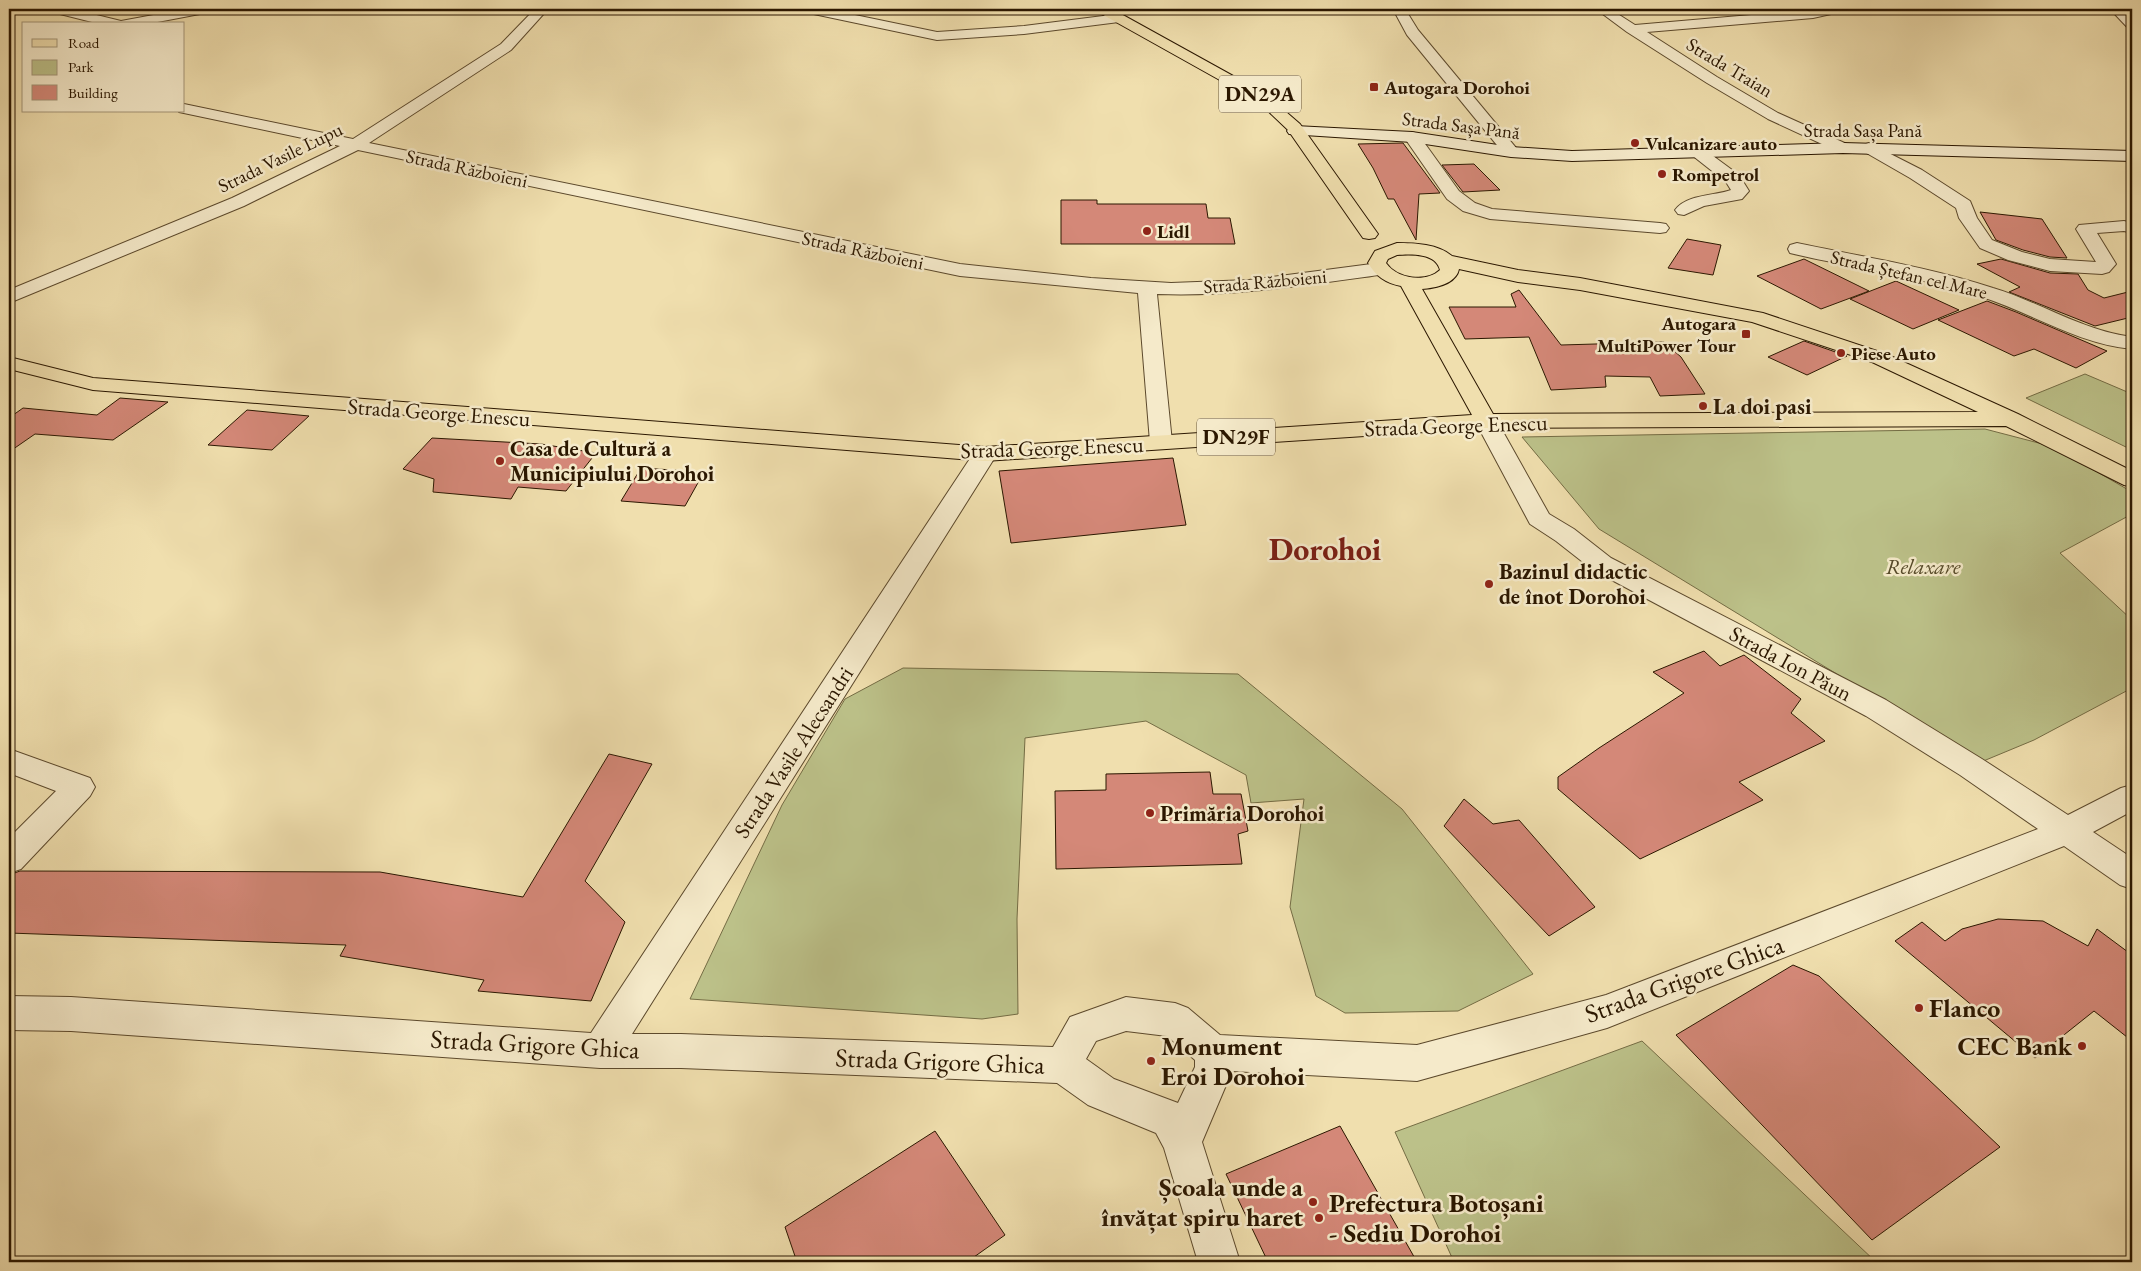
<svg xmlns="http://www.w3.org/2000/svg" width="2141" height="1271" viewBox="0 0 2141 1271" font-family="'EB Garamond',serif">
  <rect width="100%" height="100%" fill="#f0dfae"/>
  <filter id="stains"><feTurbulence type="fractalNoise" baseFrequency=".004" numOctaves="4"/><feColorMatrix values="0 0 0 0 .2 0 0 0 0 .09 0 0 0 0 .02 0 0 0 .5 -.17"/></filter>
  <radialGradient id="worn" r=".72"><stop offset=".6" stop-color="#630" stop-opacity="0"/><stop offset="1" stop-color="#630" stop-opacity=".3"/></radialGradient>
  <!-- green -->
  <g fill="#bcc189" stroke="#746c44">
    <polygon points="2085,374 2132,394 2132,450 2026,398"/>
    <polygon points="1985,429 2054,447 2132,492 2132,514 2060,553 2132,620 2132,688 2034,740 1981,762 1599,529 1522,437"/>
    <polygon points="903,668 1238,674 1402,809 1533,974 1458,1011 1345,1013 1316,996 1290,907 1304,799 1251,803 1246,775 1146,721 1025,738 1017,919 1018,1014 982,1019 690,999 782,805 845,699"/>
    <polygon points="1642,1041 1876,1262 1454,1262 1395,1132"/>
  </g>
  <!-- building -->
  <g fill="#d48878" stroke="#2b1700">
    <polygon points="1403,143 1440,193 1419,194 1416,240 1394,199 1388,199 1373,168 1358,144"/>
    <polygon points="1474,164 1500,190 1463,192 1442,165"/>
    <polygon points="1061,200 1097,200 1097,204 1206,204 1208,218 1230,218 1235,244 1061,244"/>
    <polygon points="1980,212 2042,219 2067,258 2050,257 2023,250 1996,240"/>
    <polygon points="1687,239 1721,245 1713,275 1668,268"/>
    <polygon points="1804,259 1869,291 1821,309 1757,276"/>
    <polygon points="2001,259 2050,273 2078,274 2088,290 2104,298 2132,291 2132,317 2095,326 2009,292 2020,287 1977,264"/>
    <polygon points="1896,281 1959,310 1913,329 1850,299"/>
    <polygon points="1519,290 1561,345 1664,342 1681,357 1705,394 1660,396 1650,377 1605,376 1606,387 1551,390 1529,337 1465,339 1449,307 1516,307 1511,294"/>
    <polygon points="1987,301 2016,312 2107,351 2076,368 2034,349 2014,356 1938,320"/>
    <polygon points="1804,341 1847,356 1807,375 1768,357"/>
    <polygon points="120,398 168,402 113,440 35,434 9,452 9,418 23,408 97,415"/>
    <polygon points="247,410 309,416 272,450 208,445"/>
    <polygon points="432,438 541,444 596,453 566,491 518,487 511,499 433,492 434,479 403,469"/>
    <polygon points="1173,458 1186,525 1011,543 999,471"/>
    <polygon points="641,468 704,472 685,506 621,501"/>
    <polygon points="1704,651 1720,666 1744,655 1801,699 1791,713 1825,741 1739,782 1763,800 1640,859 1558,789 1558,777 1599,748 1684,693 1653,672"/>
    <polygon points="609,754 652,764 585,881 625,922 591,1001 478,991 484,980 340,956 346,945 9,933 9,875 20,871 380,872 523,897"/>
    <polygon points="1210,772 1213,794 1241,794 1248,831 1238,834 1242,864 1056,869 1055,791 1106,790 1106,774"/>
    <polygon points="1464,799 1493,824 1519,820 1595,907 1549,936 1444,826"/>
    <polygon points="1998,919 2043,921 2088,946 2097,929 2132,955 2132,1041 2094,1011 2035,1058 1895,941 1922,922 1945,941 1962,929"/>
    <polygon points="1793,965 1819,976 2000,1147 1872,1240 1676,1035"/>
    <polygon points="1340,1126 1417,1262 1268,1262 1226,1174"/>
    <polygon points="935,1131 1005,1235 967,1262 797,1262 785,1227"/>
  </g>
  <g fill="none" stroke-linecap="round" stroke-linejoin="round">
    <!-- street casing -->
    <g stroke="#5c492c" stroke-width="2">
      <g id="street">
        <polygon points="51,9 72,9 121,21 186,9 211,9 205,13 147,24 100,24 52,12"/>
        <path d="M 535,9 L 548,9 L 511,50 L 369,143 L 960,264 L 1091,278 L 1171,283 L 1249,280 L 1379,263 L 1386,265 L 1388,269 L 1386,273 L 1379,275 C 1306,285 1232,297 1157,294 L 1172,442 L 1169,447 L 1161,449 L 1153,447 L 1150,442 L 1138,293 L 960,276 L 358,150 L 244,206 L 9,303 L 9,290 L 232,198 L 340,146 L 179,112 L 184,111 L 184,104 L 353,139 L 501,44 Z"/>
        <polygon points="803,9 826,9 937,32 1024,26 1119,14 1126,18 1119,22 1024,34 937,40 809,13 804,12"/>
        <polygon points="1393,9 1405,9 1418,30 1517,149 1519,152 1517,155 1505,155 1407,35"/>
        <polygon points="1596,9 1610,9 1635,25 1819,9 1841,9 1840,12 1813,18 1647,32 1717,77 1778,113 1849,145 1851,148 1849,151 1837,151 1768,119 1707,83 1627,32"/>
        <polygon points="2110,9 2123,9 2132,17 2132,28 2127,27"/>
        <polygon points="1412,132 1418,134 1459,191 1475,203 1492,209 1660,223 1666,224 1669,228 1666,232 1660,233 1490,219 1463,211 1447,199 1404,137 1406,134"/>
        <polygon points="1869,143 1922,170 1970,201 1977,218 1992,240 2022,252 2050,259 2096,262 2076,229 2079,225 2124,221 2132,223 2132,233 2124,231 2097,233 2116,264 2109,272 2102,274 2050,271 2008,260 1980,248 1959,218 1956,208 1910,178 1863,151 1861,148 1863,145"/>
        <path d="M 1699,148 L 1705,150 L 1739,175 L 1749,191 L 1742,199 L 1704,206 L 1684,215 L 1678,214 L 1675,210 C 1687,194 1714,196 1731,190 L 1726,182 L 1693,156 L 1691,153 L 1693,150 Z"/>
        <path d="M 1797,243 C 1863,257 1929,267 1993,288 C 2040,302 2083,331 2132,337 L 2132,349 C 2078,344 2030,312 1979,296 C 1917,276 1853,268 1790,253 L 1788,249 L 1790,245 Z"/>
        <path d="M 1486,414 L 1494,416 L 1497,421 L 1549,514 L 1574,529 L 1611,558 L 1886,700 L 1982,759 L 2068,815 L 2121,788 L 2132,785 L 2132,811 L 2093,832 L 2132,858 L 2132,889 L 2120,885 L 2064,846 L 1607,1028 L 1417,1081 L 1232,1071 L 1202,1142 L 1240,1262 L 1198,1262 L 1164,1148 L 1156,1133 L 1088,1105 L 1057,1083 L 681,1068 L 600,1068 L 71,1031 L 9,1030 L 9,996 L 71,997 L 591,1033 L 973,454 L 977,449 L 985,447 L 993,449 L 997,454 L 632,1034 L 681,1034 L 1053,1047 L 1070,1017 L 1126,997 L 1175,1003 L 1188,1008 L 1220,1035 L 1417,1045 L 1606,995 L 2038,829 L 1960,775 L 1866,716 L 1593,570 L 1556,541 L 1530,524 L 1475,421 L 1478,416 ZM 1126,1031 L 1167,1036 L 1195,1060 L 1195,1067 L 1178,1103 L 1114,1079 L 1086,1059 L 1096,1041 Z"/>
        <polygon points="9,749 90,778 95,787 90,796 21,869 9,873 9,838 56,791 9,773"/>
      </g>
    </g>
    <!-- secondary casing -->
    <g stroke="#2b1700" stroke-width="2">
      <polygon id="secondary" points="1295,126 1412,132 1511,147 1572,151 1843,143 2132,151 2132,161 1843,153 1572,161 1511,157 1412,142 1289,134 1287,131 1289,128"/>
    </g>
    <!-- primary casing -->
    <g stroke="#2b1700" stroke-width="2">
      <g id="primary">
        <polygon points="1097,9 1112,9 1244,82 1270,94 1278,105 1300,124 1378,234 1375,238 1369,239 1363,238 1288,130 1268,111 1260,100 1234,88 1098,12"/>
        <path d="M 1397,243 C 1415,243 1438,244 1452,256 L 1518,270 L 1580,278 L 1763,313 L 1886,354 L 2018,414 L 2132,471 L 2132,487 L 2124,485 L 2006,426 L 1486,428 L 985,461 L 93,390 L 9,369 L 9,357 L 93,378 L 985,447 L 1472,415 L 1401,286 C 1385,283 1376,276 1368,263 L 1375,251 ZM 1397,255 C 1411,254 1436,253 1440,270 C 1426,283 1397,279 1386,263 L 1388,259 ZM 1459,269 L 1518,282 L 1580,290 L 1752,322 L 1872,362 L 1978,412 L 1493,414 L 1422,289 C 1435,288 1456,284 1459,269 Z"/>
      </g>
    </g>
    <!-- street -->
    <use href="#street" fill="#f5eaca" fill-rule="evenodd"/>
    <!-- secondary -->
    <use href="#secondary" fill="#f5eaca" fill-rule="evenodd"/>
    <!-- primary -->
    <use href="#primary" fill="#f0dfae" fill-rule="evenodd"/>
  </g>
  <!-- markers -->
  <g fill="#8f2418" stroke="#f5eaca" stroke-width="2">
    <rect x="1369" y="82" width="10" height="10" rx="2.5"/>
    <circle cx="1635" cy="143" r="5"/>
    <circle cx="1662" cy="174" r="5"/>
    <circle cx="1147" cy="231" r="5"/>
    <rect x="1741" y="329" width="10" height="10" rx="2.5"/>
    <circle cx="1841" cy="353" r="5"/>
    <circle cx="1703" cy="406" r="5"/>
    <circle cx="500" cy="461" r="5"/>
    <circle cx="1489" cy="584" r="5"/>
    <circle cx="1150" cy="813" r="5"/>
    <circle cx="1919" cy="1008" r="5"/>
    <circle cx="2082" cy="1046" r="5"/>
    <circle cx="1151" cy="1061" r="5"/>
    <circle cx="1313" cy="1202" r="5"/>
    <circle cx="1319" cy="1218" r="5"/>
  </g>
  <g text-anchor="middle" stroke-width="5" stroke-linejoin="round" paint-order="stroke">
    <!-- far-street labels -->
    <g font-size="19" fill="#2b1700" stroke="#f5eaca">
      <text transform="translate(1730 67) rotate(31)" y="7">Strada Traian</text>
      <text transform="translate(1461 125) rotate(7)" y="7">Strada Sașa Pană</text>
      <text x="1863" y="137">Strada Sașa Pană</text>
      <text transform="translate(280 157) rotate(-26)" y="7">Strada Vasile Lupu</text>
      <text transform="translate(467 168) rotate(12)" y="7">Strada Războieni</text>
      <text transform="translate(863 250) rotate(12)" y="7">Strada Războieni</text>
      <text transform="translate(1909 274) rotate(13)" y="7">Strada Ștefan cel Mare</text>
      <text transform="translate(1265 281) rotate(-5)" y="7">Strada Războieni</text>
    </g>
    <!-- far-poi labels -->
    <g font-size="19" font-weight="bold" fill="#2b1700" stroke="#f5eaca" text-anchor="start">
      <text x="1384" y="94">Autogara Dorohoi</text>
      <text x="1645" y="150">Vulcanizare auto</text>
      <text x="1672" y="181">Rompetrol</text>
      <text x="1157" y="238">Lidl</text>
      <text x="1736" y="330" text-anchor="end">Autogara<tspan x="1736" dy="22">MultiPower Tour</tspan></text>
      <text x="1851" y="360">Piese Auto</text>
    </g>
    <!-- shield labels -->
    <g fill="#f5eaca" stroke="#68563d" stroke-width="1">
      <rect x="1219" y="75.5" width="82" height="37" rx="4"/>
      <rect x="1197" y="418.5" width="78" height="37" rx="4"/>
    </g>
    <g font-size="21" font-weight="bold" fill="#2b1700">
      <text x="1260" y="101">DN29A</text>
      <text x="1236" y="444">DN29F</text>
    </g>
    <!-- poi labels -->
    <g font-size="22" font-weight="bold" fill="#2b1700" stroke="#f5eaca" text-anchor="start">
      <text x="1713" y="414">La doi pasi</text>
      <text x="510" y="456">Casa de Cultură a<tspan x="510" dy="25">Municipiului Dorohoi</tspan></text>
      <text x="1499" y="579">Bazinul didactic<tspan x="1499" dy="25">de înot Dorohoi</tspan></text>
      <text x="1160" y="821">Primăria Dorohoi</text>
    </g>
    <!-- street labels -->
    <g font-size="22" fill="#2b1700" stroke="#f5eaca">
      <text transform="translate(439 412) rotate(4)" y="8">Strada George Enescu</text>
      <text transform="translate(1456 425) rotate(-2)" y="8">Strada George Enescu</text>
      <text transform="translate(1052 447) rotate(-2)" y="8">Strada George Enescu</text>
      <text transform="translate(1791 663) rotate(28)" y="8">Strada Ion Păun</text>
      <text transform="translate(793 752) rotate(-57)" y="8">Strada Vasile Alecsandri</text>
    </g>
    <!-- park labels -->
    <g font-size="22" font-style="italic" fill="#564a29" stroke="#f5eaca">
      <text x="1923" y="574">Relaxare</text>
    </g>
    <!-- near-street labels -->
    <g font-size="26" fill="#2b1700" stroke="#f5eaca">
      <text transform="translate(1684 979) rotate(-20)" y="9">Strada Grigore Ghica</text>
      <text transform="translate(535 1044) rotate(3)" y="9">Strada Grigore Ghica</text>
      <text transform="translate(940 1061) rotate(2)" y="9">Strada Grigore Ghica</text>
    </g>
    <!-- near-poi labels -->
    <g font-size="26" font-weight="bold" fill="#2b1700" stroke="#f5eaca" text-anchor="start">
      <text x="1929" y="1017">Flanco</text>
      <text x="1161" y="1055">Monument<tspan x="1161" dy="30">Eroi Dorohoi</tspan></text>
      <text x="2072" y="1055" text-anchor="end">CEC Bank</text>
      <text x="1303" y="1196" text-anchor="end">Școala unde a<tspan x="1303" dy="30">învățat spiru haret</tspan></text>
      <text x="1329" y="1212">Prefectura Botoșani<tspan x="1329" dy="30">- Sediu Dorohoi</tspan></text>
    </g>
    <!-- town labels -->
    <g font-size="32" font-weight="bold" fill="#7a1f14" stroke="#f5eaca">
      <text x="1325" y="560">Dorohoi</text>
    </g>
  </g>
  <!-- margin -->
  <rect width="2141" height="1271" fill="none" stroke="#f0dfae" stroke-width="30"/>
  <rect x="10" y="10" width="2121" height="1251" fill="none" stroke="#2b1700" stroke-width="2.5"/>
  <rect x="15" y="15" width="2111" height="1241" fill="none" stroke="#2b1700"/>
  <!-- legend -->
  <rect x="22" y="22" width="162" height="90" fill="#f5eaca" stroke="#a49679"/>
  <rect x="32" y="39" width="25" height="8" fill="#f0dfae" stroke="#a49679"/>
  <text x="68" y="48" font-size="15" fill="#2b1700">Road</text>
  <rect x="32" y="60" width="25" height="15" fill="#bcc189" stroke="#a49679"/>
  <text x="68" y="72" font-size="15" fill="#2b1700">Park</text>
  <rect x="32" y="85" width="25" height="15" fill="#d48878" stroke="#a49679"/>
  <text x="68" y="98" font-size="15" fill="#2b1700">Building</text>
  <rect width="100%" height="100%" filter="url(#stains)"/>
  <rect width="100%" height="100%" fill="url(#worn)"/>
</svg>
